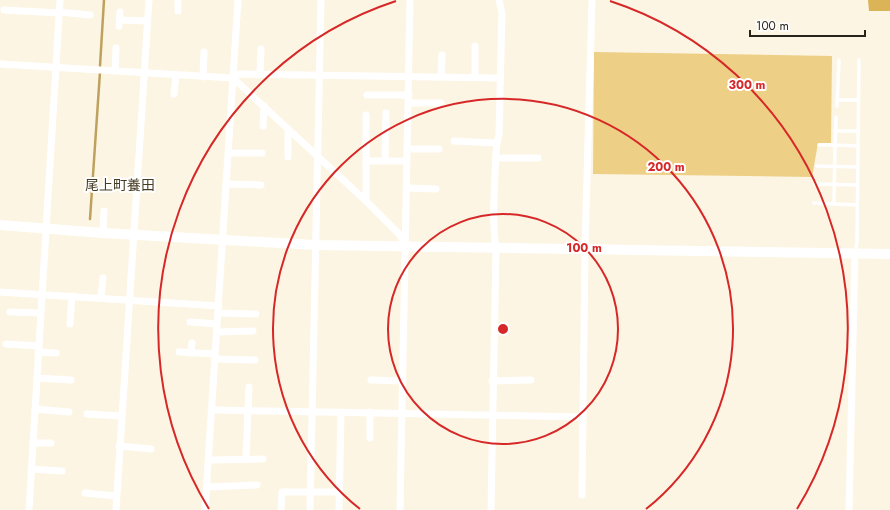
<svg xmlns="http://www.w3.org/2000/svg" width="890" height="510" viewBox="0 0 890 510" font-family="Jost,'Noto Sans JP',sans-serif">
  <rect width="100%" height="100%" fill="#fdf5e3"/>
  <!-- green -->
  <polygon fill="#eecf86" points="594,52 832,56 831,143 818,143 812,177 593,174"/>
  <!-- forest -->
  <polygon fill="#dbb457" points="868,0 890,0 890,11 869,11"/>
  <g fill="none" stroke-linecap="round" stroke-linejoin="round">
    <!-- stream -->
    <g stroke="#bea15c" stroke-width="2.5">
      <polyline points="100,66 104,0"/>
      <polyline points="90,219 100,72"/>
    </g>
    <!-- lane -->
    <g stroke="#fff" stroke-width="3.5">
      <polyline points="837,100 858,100"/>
      <polyline points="837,106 839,60"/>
      <polyline points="835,131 858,131"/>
      <polyline points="819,145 835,145 836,117"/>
      <polyline points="817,166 857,167"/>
      <polyline points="815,184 858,185"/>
      <polyline points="814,203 857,205"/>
      <polyline points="834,204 835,145 858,146"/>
      <polyline points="855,252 857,243 859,60"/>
    </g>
    <!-- street -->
    <g stroke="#fff" stroke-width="7">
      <polyline points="4,10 59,13"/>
      <polyline points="178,11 178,0"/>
      <polyline points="59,12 90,15"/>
      <polyline points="120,20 147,21"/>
      <polyline points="119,26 120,12"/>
      <polyline points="0,64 233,78 366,201 399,234 407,246"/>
      <polyline points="115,71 116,48"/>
      <polyline points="260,74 261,49"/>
      <polyline points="441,76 442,55"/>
      <polyline points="203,77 204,52"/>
      <polyline points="475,77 475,46"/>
      <polyline points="233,78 239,74 500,78"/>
      <polyline points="174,94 176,75"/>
      <polyline points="367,95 409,95"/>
      <polyline points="409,103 441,103"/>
      <polyline points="263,126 264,106"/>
      <polyline points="454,141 496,143"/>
      <polyline points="408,149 439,149"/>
      <polyline points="228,153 262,153"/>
      <polyline points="288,157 288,129"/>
      <polyline points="496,158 538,158"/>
      <polyline points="366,161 407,161"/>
      <polyline points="385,161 386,113"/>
      <polyline points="226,184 261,185"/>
      <polyline points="407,188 436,189"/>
      <polyline points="366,201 366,115"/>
      <polyline points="103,233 104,211"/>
      <polyline points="0,292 219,306"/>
      <polyline points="101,298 103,278"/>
      <polyline points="10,312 40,313"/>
      <polyline points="218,313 256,314"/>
      <polyline points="190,322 217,324"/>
      <polyline points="70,324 72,296"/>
      <polyline points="217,332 253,331"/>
      <polyline points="6,344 39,346"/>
      <polyline points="38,352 56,353"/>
      <polyline points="179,352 215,354"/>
      <polyline points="191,353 192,343"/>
      <polyline points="215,359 255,360"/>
      <polyline points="37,378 71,380"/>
      <polyline points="371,380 403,381"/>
      <polyline points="492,381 531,380"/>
      <polyline points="35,409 69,412"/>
      <polyline points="212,410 583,417"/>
      <polyline points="87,414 121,416"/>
      <polyline points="370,438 370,412"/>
      <polyline points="33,443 51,443"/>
      <polyline points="119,446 151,449"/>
      <polyline points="246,459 249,387"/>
      <polyline points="209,460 263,459"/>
      <polyline points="31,469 62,471"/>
      <polyline points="207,487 257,485"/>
      <polyline points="85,493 116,496"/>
      <polyline points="582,495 585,248 592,0"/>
      <polyline points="29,510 60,0"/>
      <polyline points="116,510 149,0"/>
      <polyline points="205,510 238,0"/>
      <polyline points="281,510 282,492 339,492"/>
      <polyline points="310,510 321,0"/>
      <polyline points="339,510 341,412"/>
      <polyline points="400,510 410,0"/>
      <path d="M 491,510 L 496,248 C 492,224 494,197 495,172 C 496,160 495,147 499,135 L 502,13 L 499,0"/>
      <polyline points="849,510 855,253"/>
    </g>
    <!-- secondary -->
    <polyline stroke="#fff" stroke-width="10" points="0,225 103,233 315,245 890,254"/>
  </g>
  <!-- distance rings -->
  <g fill="none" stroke="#d62828" stroke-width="2">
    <circle cx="503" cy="329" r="115"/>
    <path d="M360 509A230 230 0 1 1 646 509"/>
    <path d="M209 509A345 345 0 0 1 396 1M610 1A345 345 0 0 1 797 509"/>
  </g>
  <g text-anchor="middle" stroke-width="4" stroke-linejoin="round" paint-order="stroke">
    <!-- quarter labels -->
    <g font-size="14" fill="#473c23" stroke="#fff">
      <text x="120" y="190">尾上町養田</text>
    </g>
  </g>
  <circle cx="503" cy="329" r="6" fill="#d62828" stroke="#fff" stroke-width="2"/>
  <g font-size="12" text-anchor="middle" font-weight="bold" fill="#d62828" stroke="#fff" stroke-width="4" stroke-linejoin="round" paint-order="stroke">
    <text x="747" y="89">300 m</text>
    <text x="666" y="171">200 m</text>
    <text x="584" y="252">100 m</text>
  </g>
  <!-- scale -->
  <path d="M750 30v6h115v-6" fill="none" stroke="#292419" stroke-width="2"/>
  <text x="756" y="30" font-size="12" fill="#292419" stroke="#ffffff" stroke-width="3" paint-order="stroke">100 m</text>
</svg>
